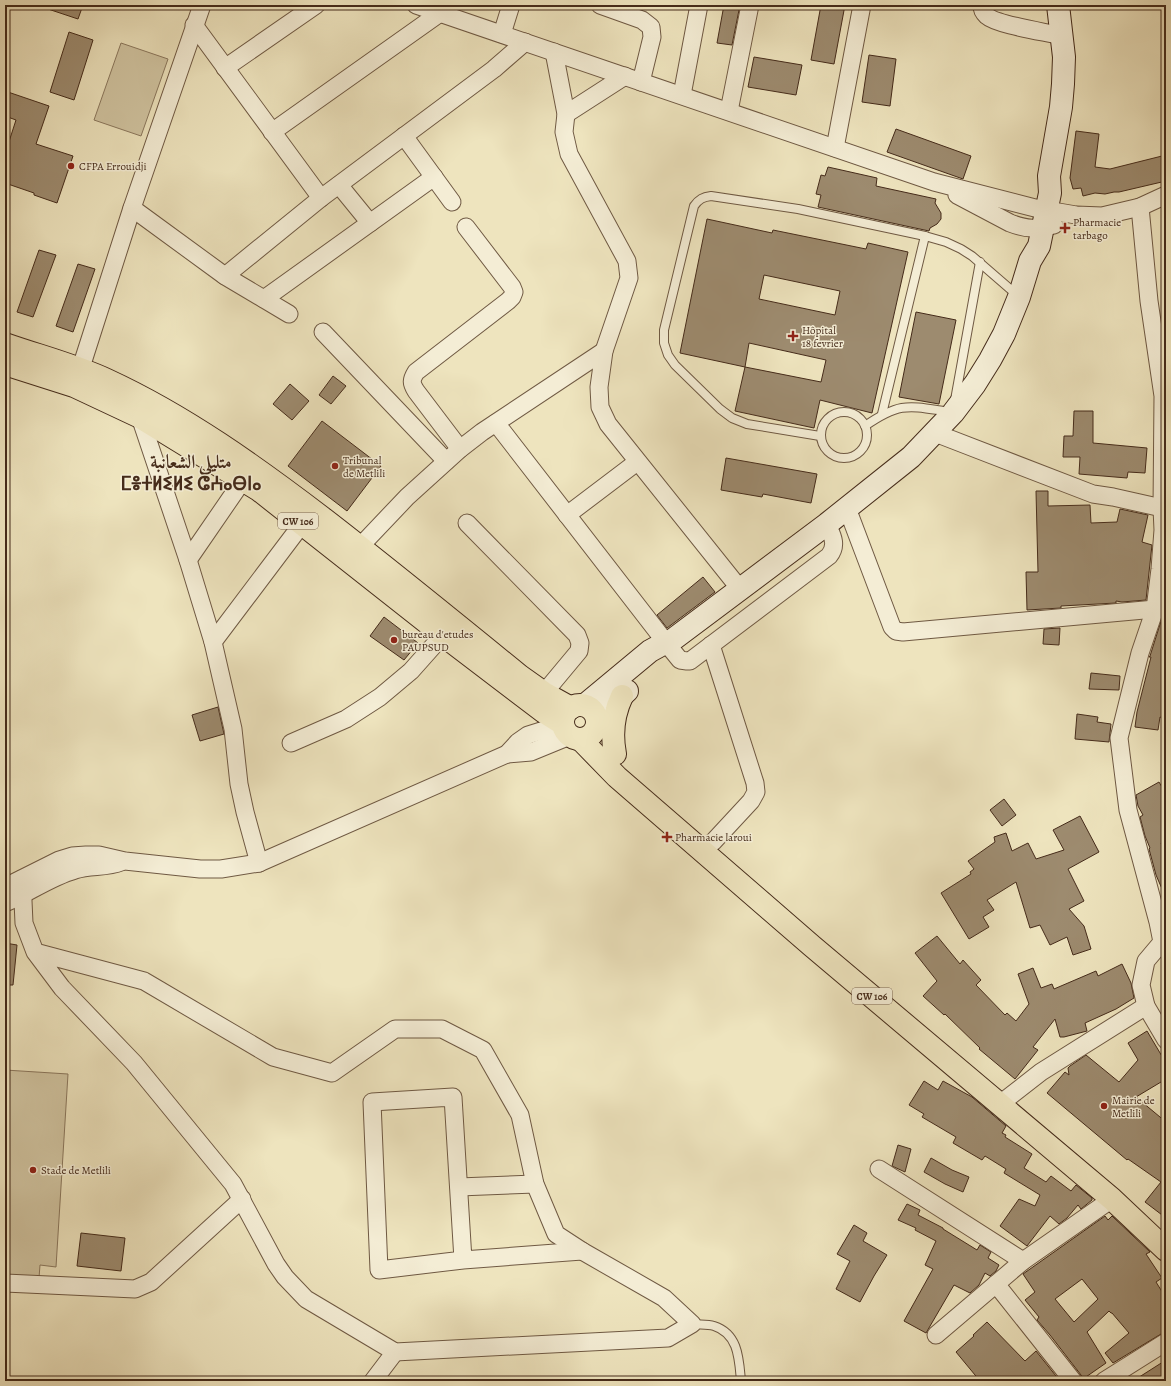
<svg xmlns="http://www.w3.org/2000/svg" width="1171" height="1386" viewBox="0 0 1171 1386" font-family="Alegreya,Amiri,'Noto Sans Tifinagh',serif">
  <rect width="100%" height="100%" fill="#eee4be"/>
  <filter id="stains"><feTurbulence type="fractalNoise" baseFrequency=".005" numOctaves="4"/><feColorMatrix values="0 0 0 0 .2 0 0 0 0 .09 0 0 0 0 .02 0 0 0 .5 -.17"/></filter>
  <radialGradient id="worn" r=".72"><stop offset=".6" stop-color="#630" stop-opacity="0"/><stop offset="1" stop-color="#630" stop-opacity=".3"/></radialGradient>
  <!-- green -->
  <g fill="#d1c5a2" stroke="#8b785e">
    <polygon points="121,43 168,59 141,136 94,120"/>
    <polygon points="5,1070 68,1074 56,1267 40,1265 39,1278 5,1276"/>
  </g>
  <!-- building -->
  <g fill="#9d8b6f" stroke="#452b1a" fill-rule="evenodd">
    <polygon points="43,5 83,5 78,19 42,7"/>
    <polygon points="724,5 740,5 732,45 717,43"/>
    <polygon points="821,5 845,5 834,64 811,60"/>
    <polygon points="69,32 93,40 74,100 50,92"/>
    <polygon points="869,55 896,59 890,106 862,102"/>
    <polygon points="754,57 802,65 796,95 748,87"/>
    <polygon points="5,91 49,106 36,144 73,156 57,203 34,195 34,193 5,183 5,154 16,120 5,116"/>
    <polygon points="896,129 971,156 963,179 887,152"/>
    <polygon points="1076,131 1099,134 1095,167 1110,169 1166,155 1166,181 1119,192 1114,192 1105,194 1095,193 1083,196 1081,188 1073,189 1070,178"/>
    <polygon points="828,167 877,178 876,186 936,199 935,203 941,213 941,219 937,224 930,228 929,231 818,207 821,195 816,194 821,175 825,176"/>
    <path d="M 707,219 L 772,233 L 773,230 L 866,249 L 868,243 L 908,252 L 872,413 L 820,400 L 814,428 L 735,411 L 745,367 L 680,353 ZM 764,275 L 840,291 L 835,315 L 759,299 ZM 749,343 L 826,360 L 821,382 L 745,367 Z"/>
    <polygon points="39,250 56,255 33,317 17,312"/>
    <polygon points="78,264 95,269 73,332 56,326"/>
    <polygon points="916,312 956,320 939,404 899,397"/>
    <polygon points="333,376 346,386 331,404 319,395"/>
    <polygon points="290,384 309,401 292,420 273,404"/>
    <polygon points="1074,411 1093,411 1093,443 1147,448 1145,473 1128,472 1127,478 1079,474 1080,457 1063,457 1064,436 1073,436"/>
    <polygon points="322,421 381,466 347,511 288,466"/>
    <polygon points="726,458 817,474 811,503 763,494 762,497 721,490"/>
    <polygon points="1036,491 1048,491 1048,506 1090,505 1091,523 1117,522 1120,509 1148,515 1142,542 1152,545 1146,600 1122,602 1116,601 1116,603 1061,606 1061,608 1027,610 1026,572 1038,572"/>
    <polygon points="703,577 715,592 667,628 657,615"/>
    <polygon points="384,617 418,643 404,660 370,636"/>
    <polygon points="1162,618 1166,618 1166,719 1160,717 1158,730 1135,727 1137,712 1151,657 1149,657 1150,656"/>
    <polygon points="1060,628 1059,645 1043,644 1044,629"/>
    <polygon points="1091,673 1120,676 1119,690 1089,689"/>
    <polygon points="218,707 224,734 200,741 192,715"/>
    <polygon points="1077,714 1098,717 1097,722 1111,724 1109,742 1075,739"/>
    <polygon points="1159,782 1166,794 1166,840 1161,843 1166,854 1166,898 1156,875 1149,849 1150,848 1145,836 1140,817 1143,815 1138,806 1136,795"/>
    <polygon points="1004,799 1016,815 1002,826 990,810"/>
    <polygon points="1080,816 1099,852 1068,869 1084,901 1069,909 1084,926 1091,949 1073,955 1067,937 1050,945 1040,925 1030,928 1016,882 987,900 994,910 983,917 989,927 969,939 941,893 971,874 970,872 974,869 968,861 995,842 994,837 1006,833 1012,851 1028,843 1036,859 1064,850 1053,830"/>
    <polygon points="937,936 960,964 963,960 981,980 976,985 1005,1015 1007,1013 1016,1021 1029,1004 1018,974 1033,968 1041,988 1052,984 1054,989 1096,971 1098,976 1122,964 1131,983 1134,998 1116,1009 1085,1023 1087,1031 1064,1037 1060,1037 1055,1019 1033,1047 1038,1050 1015,1079 979,1049 980,1048 945,1014 944,1015 923,996 937,981 915,953"/>
    <polygon points="5,943 17,945 13,985 5,985"/>
    <polygon points="1147,1031 1166,1063 1166,1079 1136,1097 1166,1122 1166,1218 1145,1202 1161,1182 1128,1159 1127,1160 1047,1093 1065,1072 1069,1075 1068,1068 1070,1066 1086,1055 1119,1082 1138,1060 1128,1043"/>
    <polygon points="924,1081 938,1090 943,1081 972,1097 1006,1126 1002,1133 1006,1135 1005,1137 1032,1154 1024,1168 1046,1182 1051,1176 1071,1191 1076,1185 1092,1198 1092,1200 1081,1209 1078,1205 1067,1218 1059,1224 1050,1216 1027,1246 1000,1226 1019,1199 1035,1206 1040,1195 1004,1173 1006,1169 985,1156 982,1160 953,1143 956,1137 922,1117 924,1114 909,1105"/>
    <polygon points="898,1145 911,1149 905,1172 892,1166"/>
    <polygon points="931,1158 952,1170 969,1177 963,1192 945,1184 924,1172"/>
    <polygon points="907,1204 920,1210 918,1215 943,1228 943,1229 977,1250 980,1245 991,1252 988,1258 999,1265 996,1271 990,1276 985,1273 979,1285 970,1293 954,1285 926,1333 904,1321 933,1269 925,1265 936,1241 915,1230 916,1228 898,1220"/>
    <path d="M 1105,1216 L 1108,1220 L 1112,1216 L 1150,1252 L 1146,1254 L 1162,1278 L 1156,1282 L 1166,1298 L 1166,1332 L 1161,1334 L 1113,1363 L 1105,1353 L 1129,1333 L 1112,1313 L 1111,1313 L 1109,1311 L 1087,1332 L 1106,1363 L 1083,1379 L 1081,1375 L 1050,1335 L 1037,1320 L 1039,1317 L 1025,1300 L 1035,1292 L 1023,1274 ZM 1082,1279 L 1098,1299 L 1074,1322 L 1055,1299 Z"/>
    <polygon points="854,1225 867,1233 863,1241 887,1255 874,1276 860,1302 836,1289 850,1261 837,1254"/>
    <polygon points="81,1233 125,1238 121,1271 77,1266"/>
    <polygon points="987,1322 1025,1361 1036,1351 1060,1381 980,1381 956,1352 974,1336 973,1335"/>
    <polygon points="1166,1360 1166,1381 1133,1381"/>
  </g>
  <g fill="none" stroke-linecap="round" stroke-linejoin="round">
    <!-- service casing -->
    <g stroke="#6f5943" stroke-width="10">
      <g id="service">
        <polyline points="955,400 980,262"/>
        <circle cx="844" cy="435" r="23"/>
        <polyline points="882,414 925,236"/>
        <path d="M 865,426 C 901,401 909,406 951,412"/>
        <path d="M 820,436 L 747,424 L 732,418 L 720,409 L 675,365 L 668,355 L 664,343 L 664,330 L 694,206 C 699,199 703,197 711,196 L 798,209 L 925,236 L 946,242 L 961,249 L 972,256 L 1017,295"/>
        <path d="M 692,1324 C 699,1325 707,1324 714,1326 C 739,1334 739,1360 741,1381"/>
      </g>
    </g>
    <!-- minor casing -->
    <g stroke="#6f5943" stroke-width="19">
      <g id="minor">
        <polyline points="416,5 934,182 1035,208 1076,215 1102,216 1140,207 1166,195"/>
        <polyline points="600,5 642,20 651,27 652,37 641,82"/>
        <path d="M 982,5 C 982,10 983,12 987,16 C 997,25 1046,32 1062,36"/>
        <polyline points="194,25 321,198"/>
        <polyline points="502,34 511,5"/>
        <polyline points="554,52 566,114 564,132 569,154 627,261 629,278 604,351 599,387 600,407 608,424 740,589"/>
        <polyline points="225,68 316,5"/>
        <polyline points="682,95 699,5"/>
        <polyline points="729,111 750,5"/>
        <polyline points="566,114 625,76"/>
        <polyline points="272,132 440,13 443,5"/>
        <polyline points="404,136 452,202"/>
        <polyline points="835,148 862,5"/>
        <polyline points="339,185 370,223"/>
        <path d="M 957,195 L 1010,223 C 1028,230 1036,229 1054,225"/>
        <polyline points="1140,207 1149,301 1163,396 1162,508 1163,530 1160,569 1155,609 1140,653 1119,738 1128,810 1158,922 1162,942 1146,961 1141,985 1146,1006 1166,1040"/>
        <polyline points="132,208 225,276 289,314"/>
        <polyline points="225,276 321,198 494,69 525,42"/>
        <polyline points="264,299 434,177"/>
        <polyline points="323,332 446,461"/>
        <polyline points="77,380 132,208 202,5"/>
        <polyline points="140,417 188,560 213,642 233,729 239,784 245,812 259,863"/>
        <path d="M 496,423 L 667,644 L 680,660 L 687,661 L 690,661 L 829,556 C 838,545 832,535 827,524"/>
        <polyline points="935,433 1093,494 1113,497 1162,508"/>
        <path d="M 460,449 L 416,391 C 411,383 411,380 416,372 L 508,301 L 512,297 L 514,292 L 512,287 L 466,227"/>
        <polyline points="847,508 892,627 896,631 903,632 1166,608"/>
        <polyline points="567,515 637,462"/>
        <polyline points="467,523 577,635 580,643 579,651 544,693"/>
        <polyline points="351,556 407,497 460,449 482,432 604,351"/>
        <polyline points="188,560 243,480"/>
        <polyline points="213,642 302,524"/>
        <polyline points="711,645 755,783 756,792 751,801 713,842"/>
        <polyline points="291,743 346,719 380,697 411,671 443,635"/>
        <polyline points="507,754 531,752 570,736"/>
        <polyline points="22,879 24,923 35,952 62,988 134,1063 233,1184 276,1264 285,1277 306,1299 395,1352 668,1338 692,1324 664,1298 582,1251 556,1234 535,1184 520,1115 483,1050 442,1029 395,1029 332,1073 273,1057 144,981 35,952"/>
        <polyline points="5,887 59,860 72,856 86,855 99,855 125,861 200,869 221,869 259,863 507,754 518,742 528,735 563,724"/>
        <path d="M 5,903 C 29,893 50,877 75,870 C 90,865 106,868 121,862"/>
        <polyline points="1000,1104 1041,1072 1146,1006"/>
        <polyline points="879,1169 1023,1261"/>
        <polyline points="459,1187 535,1184"/>
        <polyline points="463,1260 453,1097 372,1102 379,1270 463,1260 582,1251"/>
        <polyline points="5,1283 135,1289 151,1282 242,1199"/>
        <polyline points="996,1284 1073,1381"/>
        <polyline points="936,1335 1023,1261 1112,1199"/>
        <polyline points="373,1381 395,1352"/>
        <polyline points="1104,1381 1166,1342"/>
      </g>
    </g>
    <!-- secondary casing -->
    <g stroke="#452b1a" stroke-width="24">
      <g id="secondary">
        <polyline points="585,705 650,651 661,645 667,644 827,524 911,457 953,413 975,384 990,360 1004,334 1019,297 1030,261 1039,246 1050,193 1049,176 1061,107 1063,84 1064,57 1058,5"/>
        <polyline points="597,719 627,691"/>
      </g>
    </g>
    <!-- primary casing -->
    <g stroke="#452b1a" stroke-width="24">
      <g id="primary">
        <path d="M 5,344 C 39,356 75,365 107,380 C 185,416 256,467 324,519 C 390,570 455,623 520,676 L 544,693 L 571,708"/>
        <polyline points="5,364 74,386 140,417 259,490 443,635 544,712 563,724"/>
        <circle cx="580" cy="722" r="17"/>
        <polyline points="581,740 617,777 812,946 1112,1199 1166,1250"/>
        <path d="M 615,754 C 611,733 613,715 622,696"/>
      </g>
    </g>
    <!-- service -->
    <use href="#service" stroke="#f4edd5" stroke-width="8"/>
    <!-- minor -->
    <use href="#minor" stroke="#f4edd5" stroke-width="17"/>
    <!-- secondary -->
    <use href="#secondary" stroke="#f4edd5" stroke-width="22"/>
    <!-- primary -->
    <use href="#primary" stroke="#eee4be" stroke-width="22"/>
  </g>
  <!-- markers -->
  <g fill="#8f2418" stroke="#f4edd5" stroke-width="1.5">
    <circle cx="71" cy="166" r="4"/>
    <path d="M1063 222h4v4h4v4h-4v4h-4v-4h-4v-4h4z"/>
    <path d="M791 330h4v4h4v4h-4v4h-4v-4h-4v-4h4z"/>
    <circle cx="335" cy="466" r="4"/>
    <circle cx="394" cy="640" r="4"/>
    <path d="M665 831h4v4h4v4h-4v4h-4v-4h-4v-4h4z"/>
    <circle cx="1104" cy="1106" r="4"/>
    <circle cx="33" cy="1170" r="4"/>
  </g>
  <g text-anchor="middle" stroke-width="3" stroke-linejoin="round" paint-order="stroke">
    <!-- shield labels -->
    <g fill="#f4edd5" stroke="#7a6552" stroke-width="1">
      <rect x="278" y="513" width="40" height="16" rx="3"/>
      <rect x="852" y="988" width="40" height="16" rx="3"/>
    </g>
    <g font-size="10" font-weight="bold" fill="#452b1a">
      <text x="298" y="525">CW 106</text>
      <text x="872" y="1000">CW 106</text>
    </g>
    <!-- poi labels -->
    <g font-size="11" fill="#452b1a" stroke="#f4edd5" text-anchor="start">
      <text x="79" y="170">CFPA Errouidji</text>
      <text x="1073" y="226">Pharmacie<tspan x="1073" dy="13">tarbago</tspan></text>
      <text x="802" y="334">Hôpital<tspan x="802" dy="13">18 fevrier</tspan></text>
      <text x="343" y="464">Tribunal<tspan x="343" dy="13">de Metlili</tspan></text>
      <text x="402" y="638">bureau d'etudes<tspan x="402" dy="13">PAUPSUD</tspan></text>
      <text x="675" y="841">Pharmacie laroui</text>
      <text x="1112" y="1104">Mairie de<tspan x="1112" dy="13">Metlili</tspan></text>
      <text x="41" y="1174">Stade de Metlili</text>
    </g>
    <!-- town labels -->
    <g font-size="19" font-weight="bold" fill="#452b1a" stroke="#f4edd5">
      <text x="191" y="468">متليلي الشعانبة<tspan x="191" dy="22">ⵎⴻⵜⵍⵉⵍⵉ ⵛⵄⴰⴱⵏⴰ</tspan></text>
    </g>
  </g>
  <!-- margin -->
  <rect width="1171" height="1386" fill="none" stroke="#eee4be" stroke-width="20"/>
  <rect x="6" y="6" width="1159" height="1374" fill="none" stroke="#452b1a" stroke-width="2"/>
  <rect x="10" y="10" width="1151" height="1366" fill="none" stroke="#452b1a"/>
  <rect width="100%" height="100%" filter="url(#stains)"/>
  <rect width="100%" height="100%" fill="url(#worn)"/>
</svg>
